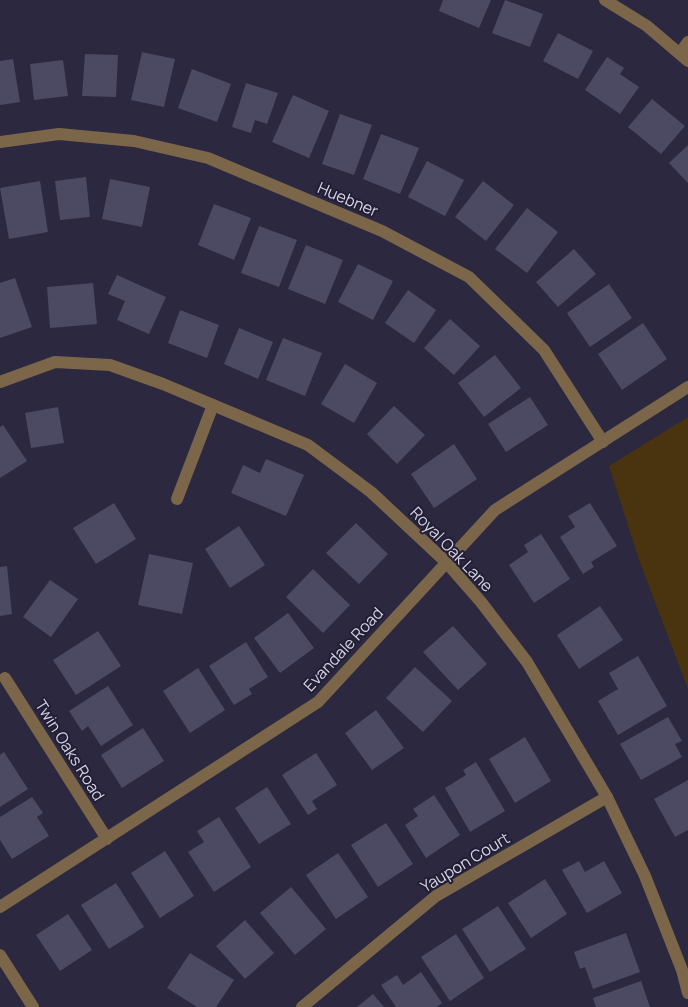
<svg xmlns="http://www.w3.org/2000/svg" width="688" height="1007" viewBox="0 0 688 1007" font-family="Manrope,sans-serif">
  <rect width="100%" height="100%" fill="#2b2840"/>
  <!-- green -->
  <polygon fill="#4a330f" points="688,417 688,689 639,560 609,466"/>
  <!-- building -->
  <g fill="#4c4963">
    <polygon points="443,0 491,0 479,28 439,11"/>
    <polygon points="505,0 543,14 530,47 492,33"/>
    <polygon points="558,33 593,51 578,79 543,61"/>
    <polygon points="142,52 175,59 164,107 131,100"/>
    <polygon points="85,54 118,55 116,97 82,96"/>
    <polygon points="607,57 624,68 620,74 639,87 620,114 585,90"/>
    <polygon points="13,59 20,102 0,105 0,61"/>
    <polygon points="63,60 68,96 34,100 30,64"/>
    <polygon points="192,69 231,84 217,122 178,108"/>
    <polygon points="246,83 278,93 267,124 255,120 251,133 232,127"/>
    <polygon points="293,95 329,111 309,158 272,142"/>
    <polygon points="652,99 685,126 661,154 628,127"/>
    <polygon points="340,114 372,125 354,175 322,164"/>
    <polygon points="381,134 419,148 400,194 363,179"/>
    <polygon points="688,145 688,183 669,163"/>
    <polygon points="427,161 464,180 445,216 408,197"/>
    <polygon points="86,177 90,217 60,220 55,181"/>
    <polygon points="110,179 150,187 142,227 102,219"/>
    <polygon points="40,181 48,232 9,239 0,188"/>
    <polygon points="483,181 514,205 486,241 455,217"/>
    <polygon points="214,204 251,218 234,260 198,245"/>
    <polygon points="527,208 558,232 527,273 495,249"/>
    <polygon points="259,226 297,240 279,287 241,273"/>
    <polygon points="306,245 343,260 325,304 288,289"/>
    <polygon points="574,249 596,274 558,307 536,282"/>
    <polygon points="358,264 393,281 373,320 338,302"/>
    <polygon points="117,275 166,297 149,334 117,320 125,301 108,294"/>
    <polygon points="15,278 32,327 0,338 0,283"/>
    <polygon points="93,283 97,324 50,328 47,287"/>
    <polygon points="609,284 632,318 590,347 567,313"/>
    <polygon points="408,290 436,310 414,343 385,323"/>
    <polygon points="180,310 219,325 207,358 168,343"/>
    <polygon points="450,319 480,346 454,375 424,348"/>
    <polygon points="643,323 667,359 622,390 598,354"/>
    <polygon points="239,328 273,342 258,379 224,364"/>
    <polygon points="283,338 322,353 305,396 266,380"/>
    <polygon points="495,355 521,388 484,417 458,383"/>
    <polygon points="345,364 377,383 354,423 321,404"/>
    <polygon points="530,397 548,425 506,452 488,424"/>
    <polygon points="394,406 425,435 397,464 367,434"/>
    <polygon points="58,407 64,443 31,448 25,413"/>
    <polygon points="3,425 27,461 0,478 0,427"/>
    <polygon points="454,444 477,479 434,508 411,474"/>
    <polygon points="266,459 304,475 286,516 231,493 243,465 260,473"/>
    <polygon points="114,503 136,539 96,564 73,528"/>
    <polygon points="590,503 617,546 591,562 594,567 583,574 560,537 575,527 568,516"/>
    <polygon points="356,523 388,554 359,584 326,553"/>
    <polygon points="239,526 265,565 230,588 205,549"/>
    <polygon points="541,534 570,579 534,603 509,565 528,552 524,545"/>
    <polygon points="149,554 193,563 182,614 138,605"/>
    <polygon points="7,566 12,614 0,616 0,567"/>
    <polygon points="313,569 350,605 323,633 286,597"/>
    <polygon points="50,580 78,599 51,637 23,617"/>
    <polygon points="600,606 623,640 579,669 557,635"/>
    <polygon points="288,613 314,648 280,673 254,638"/>
    <polygon points="453,626 487,664 458,690 423,652"/>
    <polygon points="98,631 121,666 76,695 53,660"/>
    <polygon points="246,642 268,677 249,689 252,694 234,705 209,666"/>
    <polygon points="638,656 667,706 618,735 598,701 618,689 609,673"/>
    <polygon points="415,667 452,701 423,732 386,698"/>
    <polygon points="198,668 225,710 190,733 163,691"/>
    <polygon points="108,686 133,725 101,746 88,726 82,731 69,711"/>
    <polygon points="376,710 404,748 372,770 345,733"/>
    <polygon points="668,717 682,741 675,744 682,757 641,780 620,744"/>
    <polygon points="143,728 164,761 122,788 101,755"/>
    <polygon points="525,737 551,781 515,803 489,759"/>
    <polygon points="4,752 28,789 0,807 0,755"/>
    <polygon points="316,753 337,785 312,801 317,809 308,815 282,775"/>
    <polygon points="476,762 505,811 470,832 445,788 466,775 463,770"/>
    <polygon points="688,780 688,830 675,837 654,799"/>
    <polygon points="267,787 291,824 259,844 235,808"/>
    <polygon points="434,795 460,835 426,858 405,825 418,816 413,809"/>
    <polygon points="32,797 43,813 37,817 49,836 12,859 0,840 0,817"/>
    <polygon points="219,817 251,867 214,892 188,852 204,842 197,831"/>
    <polygon points="386,823 413,864 378,887 351,845"/>
    <polygon points="165,851 194,896 160,918 131,873"/>
    <polygon points="338,853 368,897 336,919 306,875"/>
    <polygon points="579,861 585,872 604,861 622,893 587,913 562,870"/>
    <polygon points="545,879 567,914 531,938 508,903"/>
    <polygon points="116,883 144,927 109,949 81,905"/>
    <polygon points="291,887 326,929 295,955 260,913"/>
    <polygon points="498,906 526,949 490,972 462,929"/>
    <polygon points="68,914 92,950 60,971 36,935"/>
    <polygon points="245,920 274,953 245,979 216,946"/>
    <polygon points="626,933 640,972 593,989 585,967 580,969 574,952"/>
    <polygon points="456,934 484,978 450,1001 421,957"/>
    <polygon points="190,953 234,980 216,1007 197,1007 167,988"/>
    <polygon points="421,972 442,1003 437,1007 396,1007 381,985 397,975 403,985"/>
    <polygon points="641,981 650,1007 596,1007 593,998"/>
    <polygon points="373,994 384,1007 357,1007"/>
  </g>
  <g fill="none" stroke-linecap="round" stroke-linejoin="round">
    <!-- minor -->
    <g stroke="#7b6649" stroke-width="12">
      <polyline points="605,0 647,26 688,61"/>
      <polyline points="680,53 688,42"/>
      <polyline points="0,142 59,134 134,141 208,158 382,231 469,277 544,350 603,442"/>
      <polyline points="0,382 55,362 110,365 163,384 308,445 371,492 446,562 481,602 527,662 607,797 645,876 682,970 688,993"/>
      <polyline points="177,499 213,405"/>
      <polyline points="5,678 107,839"/>
      <polyline points="0,907 318,702 495,510 688,387"/>
      <polyline points="0,955 33,1007"/>
      <polyline points="302,1007 436,896 607,797"/>
    </g>
  </g>
  <g text-anchor="middle" stroke-width="4" stroke-linejoin="round" paint-order="stroke">
    <!-- street labels -->
    <g font-size="16" fill="#d4d3e3" stroke="#221e35">
      <text transform="translate(348 199) rotate(23)" y="6">Huebner</text>
      <text transform="translate(452 549) rotate(46)" y="6">Royal Oak Lane</text>
      <text transform="translate(343 649) rotate(-47)" y="6">Evandale Road</text>
      <text transform="translate(70 750) rotate(58)" y="6">Twin Oaks Road</text>
      <text transform="translate(465 862) rotate(-31)" y="6">Yaupon Court</text>
    </g>
  </g>
</svg>
